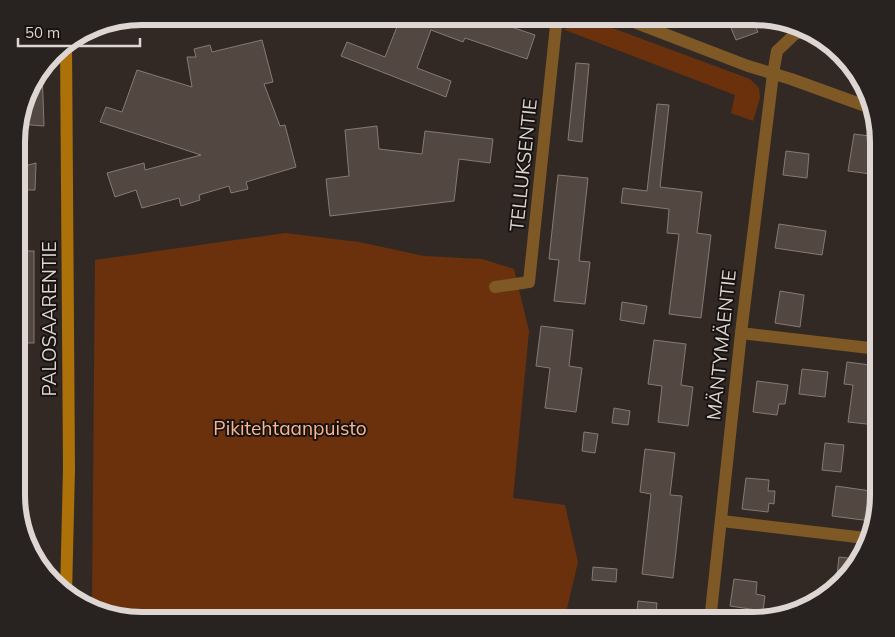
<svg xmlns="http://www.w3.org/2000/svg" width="895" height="637" viewBox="0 0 895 637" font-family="Mulish,sans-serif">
  <rect width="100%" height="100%" fill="#332924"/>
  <!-- green -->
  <g fill="#6b310d">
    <polygon points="526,16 548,16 549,25"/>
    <polygon points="574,16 580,16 750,79 759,88 760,98 753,121 731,113 735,95 565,30 569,18"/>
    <polygon points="285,233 359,242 424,256 482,259 514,269 529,331 513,498 565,505 578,562 564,621 134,620 92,604 95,260"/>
  </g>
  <!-- building -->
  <g fill="#534742" stroke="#867a73">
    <polygon points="398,16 479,16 535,35 527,59 465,38 463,42 431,30 417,68 451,81 446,97 341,56 347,42 385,57 400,19"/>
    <polygon points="726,16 751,16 758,32 736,40"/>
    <polygon points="262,40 273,82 264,84 280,126 285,125 296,167 246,182 248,189 231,193 229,186 199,195 200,200 181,206 179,198 142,208 136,190 115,197 107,173 144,163 145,170 201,155 100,122 106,107 122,112 137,70 192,87 187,57 196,57 194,49 210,45 212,52"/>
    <polygon points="576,63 589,64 582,142 568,140"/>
    <polygon points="42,69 44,126 18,124 33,80"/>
    <polygon points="657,104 669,105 660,187 702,192 697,233 711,235 701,318 669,314 679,234 667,233 669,209 621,203 623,188 647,191"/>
    <polygon points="377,126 379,149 422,154 425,131 493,139 490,163 459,159 454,201 330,216 326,179 349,176 345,130"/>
    <polygon points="854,134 877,137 871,174 848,171"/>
    <polygon points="786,151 809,154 807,178 783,175"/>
    <polygon points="36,163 35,190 17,190 17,168"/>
    <polygon points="558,175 588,178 579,261 590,262 585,304 554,301 559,260 549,259"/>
    <polygon points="779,224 826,231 822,255 775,248"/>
    <rect x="17" y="251" width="17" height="92"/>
    <polygon points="780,291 804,295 800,327 775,323"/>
    <polygon points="622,302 647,306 644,324 620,320"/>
    <polygon points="541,326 573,330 569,366 582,368 576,412 545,408 550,368 536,366"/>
    <polygon points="654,340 686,344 681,385 693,387 688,426 658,422 662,386 648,384"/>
    <polygon points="847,362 878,366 878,403 876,425 848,422 853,385 844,384"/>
    <polygon points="802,369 828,372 825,397 799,394"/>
    <polygon points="757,381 788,385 785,404 779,404 777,415 753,412"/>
    <polygon points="614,408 630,411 628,425 612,423"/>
    <polygon points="584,432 598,434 595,453 582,451"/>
    <polygon points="825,443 844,445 841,472 822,470"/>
    <polygon points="645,449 675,453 670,495 682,496 673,578 642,574 651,494 640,492"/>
    <polygon points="746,478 769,480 768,491 775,491 774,504 769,503 768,512 742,509"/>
    <polygon points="836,486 878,492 878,503 871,521 832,516"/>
    <polygon points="839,557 857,559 852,572 836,585"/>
    <polygon points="593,567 617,569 616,582 592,580"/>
    <polygon points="734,579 757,582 756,594 765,596 763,611 730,606"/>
    <polygon points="638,601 657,603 655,621 636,621"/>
  </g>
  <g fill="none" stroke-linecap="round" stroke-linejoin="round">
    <!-- minor -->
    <g stroke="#7e5926" stroke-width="12">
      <polyline points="618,16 748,66 791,79 871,108"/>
      <polyline points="495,287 529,282 557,16"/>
      <polyline points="741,333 878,349"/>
      <polyline points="722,521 865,538"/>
      <polyline points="710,621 741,333 773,74 777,51 795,34 801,32"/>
    </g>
    <!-- secondary -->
    <polyline stroke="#ac7109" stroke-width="12" points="66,44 69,469 66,595"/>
  </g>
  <g text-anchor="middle" stroke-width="4" stroke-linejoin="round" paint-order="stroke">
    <!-- street labels -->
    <g font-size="19" fill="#ddd6d3" stroke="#181311">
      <text transform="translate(523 165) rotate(-84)" y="7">TELLUKSENTIE</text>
      <text transform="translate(49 319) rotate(-90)" y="7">PALOSAARENTIE</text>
      <text transform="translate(721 345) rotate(-84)" y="7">MÄNTYMÄENTIE</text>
    </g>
    <!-- park labels -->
    <g font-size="19" fill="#fab693" stroke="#181311">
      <text x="290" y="435">Pikitehtaanpuisto</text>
    </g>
  </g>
  <!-- crop -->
  <path d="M0 0H895V637H0ZM142 25H753A117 117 0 0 1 870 142V495A117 117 0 0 1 753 612H142A117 117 0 0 1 25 495V142A117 117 0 0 1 142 25Z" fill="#282321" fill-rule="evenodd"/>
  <path fill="none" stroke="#ddd6d3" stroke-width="6" d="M142 25H753A117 117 0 0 1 870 142V495A117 117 0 0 1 753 612H142A117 117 0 0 1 25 495V142A117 117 0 0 1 142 25Z"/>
  <!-- scale -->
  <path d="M18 38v8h122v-8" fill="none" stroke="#ddd6d3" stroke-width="2.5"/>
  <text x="25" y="38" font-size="15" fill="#ddd6d3" stroke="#181311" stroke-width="4" paint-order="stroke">50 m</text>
</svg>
